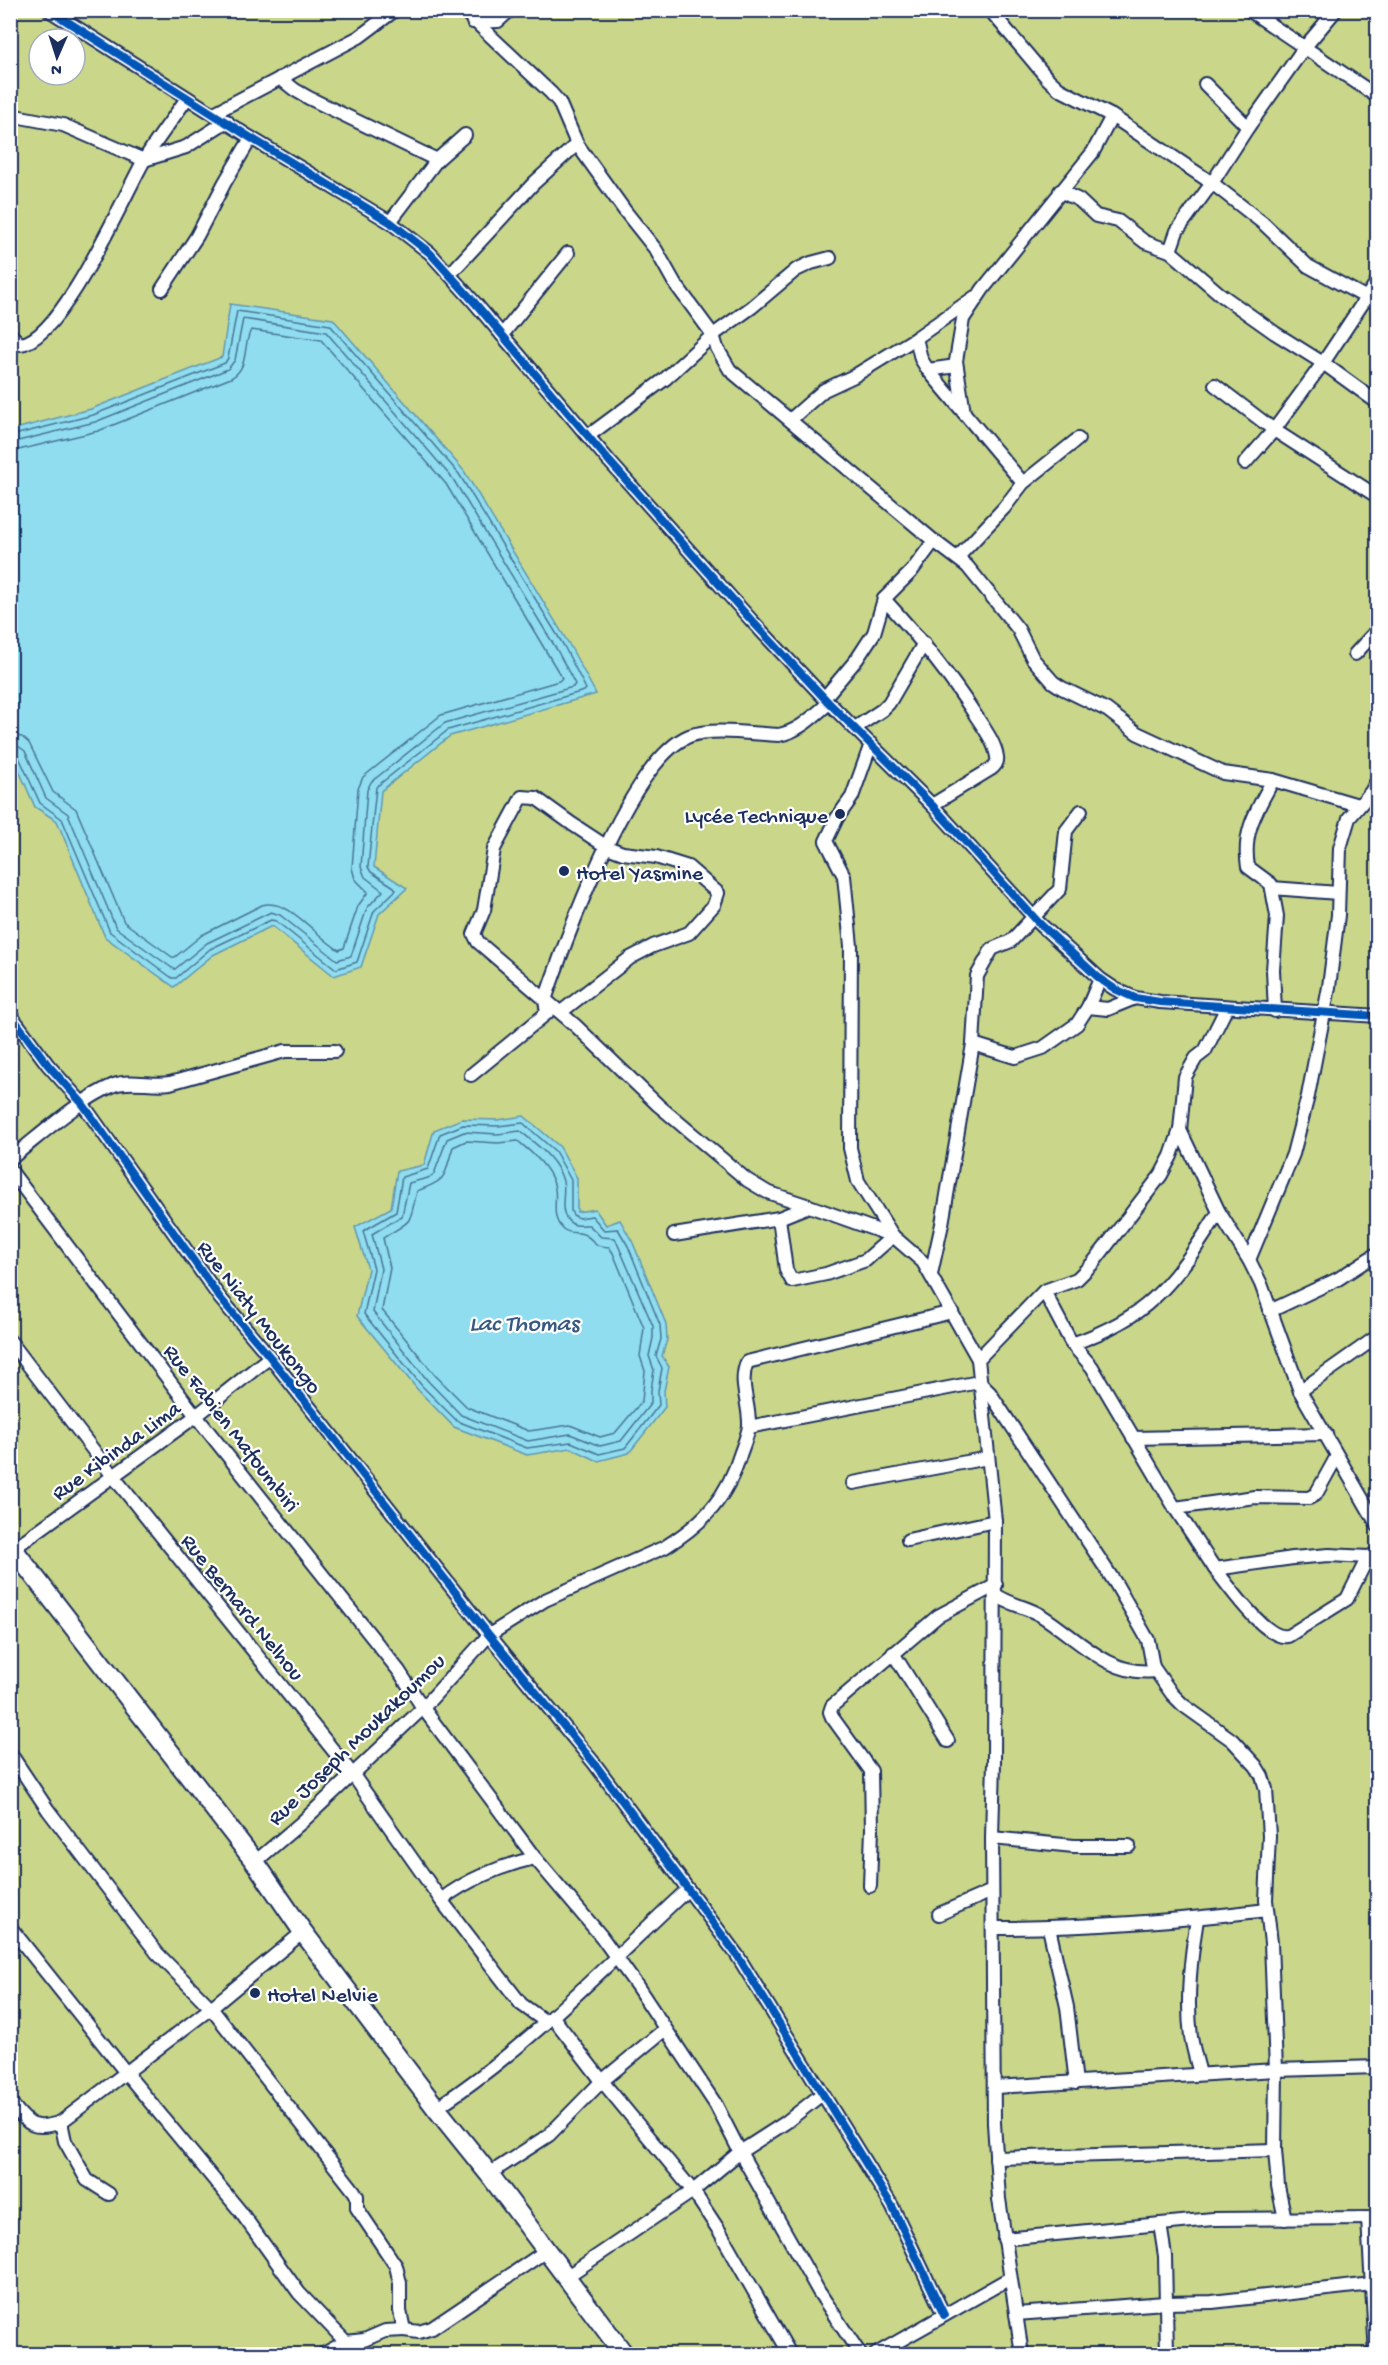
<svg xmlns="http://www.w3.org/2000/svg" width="1388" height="2365" viewBox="0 0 1388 2365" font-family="'Gochi Hand',sans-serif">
  <rect width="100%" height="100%" fill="#fef3f0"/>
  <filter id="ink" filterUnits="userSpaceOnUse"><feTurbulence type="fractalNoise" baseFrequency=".0167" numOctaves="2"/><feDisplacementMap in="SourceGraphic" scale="12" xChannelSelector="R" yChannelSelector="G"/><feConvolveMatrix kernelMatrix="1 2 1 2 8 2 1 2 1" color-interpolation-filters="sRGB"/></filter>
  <g filter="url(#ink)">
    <!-- green -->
    <path fill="#cad689" stroke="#728274" stroke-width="1.5" fill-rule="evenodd" d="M 11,11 L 1377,11 L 1377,2354 L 11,2354 ZM 39,39 L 75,39 L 75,75 L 39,75 Z"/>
    <!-- water -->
    <g fill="#8fddee" stroke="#6197b4" stroke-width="1.5">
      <polygon points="230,304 333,319 464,471 569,644 596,694 450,736 381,791 374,867 407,888 379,914 361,967 334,976 272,926 213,955 174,987 105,937 57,821 35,807 11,752 11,430 91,409 222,357"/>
      <polygon points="524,1116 560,1147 577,1178 577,1212 595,1209 606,1225 620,1220 633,1243 666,1324 667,1340 662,1356 669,1367 664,1391 665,1407 629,1453 598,1461 571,1448 527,1455 454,1427 418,1390 357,1316 368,1269 355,1227 391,1208 397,1171 424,1165 434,1130 462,1119 498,1120"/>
    </g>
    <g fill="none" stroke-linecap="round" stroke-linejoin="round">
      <!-- shore -->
      <g stroke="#497598" stroke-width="1.5">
        <polyline points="10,436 93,415 225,363 228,358 237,311 330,325 459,474 564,646 586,689 584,691 448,730 376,787 368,867 371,872 394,887 396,890 374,911 357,962 336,969 276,921 271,920 210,949 176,978 172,978 110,932 62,819 40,803 18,755 10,752"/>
        <polyline points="10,443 95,422 228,369 235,360 243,319 326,332 453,479 557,650 575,684 573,687 445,723 371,782 367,790 361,867 365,877 383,891 367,908 351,956 337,960 280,915 271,912 207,943 175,969 172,968 116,928 68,814 46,798 25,751 18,746 10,744"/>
        <path d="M 10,452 L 98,431 L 231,378 C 250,367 242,346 251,330 L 321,340 L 446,484 L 562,678 L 559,681 L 441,715 L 363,777 L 358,789 L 352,868 L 355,879 L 368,892 L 358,906 L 344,948 L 339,950 C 317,938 289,897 262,905 L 202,935 L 175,957 L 172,957 L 124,922 L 76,809 L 53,792 L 29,743 L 22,737 L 10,735"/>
        <polygon points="523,1123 555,1151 571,1180 571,1211 573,1215 579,1218 592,1216 604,1230 618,1229 628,1246 660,1325 661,1339 656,1356 662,1368 658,1391 659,1405 625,1448 599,1454 571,1442 527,1448 457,1421 422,1386 364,1314 374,1269 363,1231 396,1212 402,1177 428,1169 440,1134 463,1125 498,1126"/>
        <path d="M 520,1131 C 537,1145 557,1159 563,1181 C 566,1193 559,1209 567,1219 C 572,1227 581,1225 589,1225 L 601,1237 L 615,1238 L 653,1326 L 653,1338 L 649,1356 L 654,1370 L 651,1390 L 651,1403 L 621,1441 L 600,1446 L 570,1434 L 528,1441 L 461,1415 L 428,1381 L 373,1312 L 381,1269 L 372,1234 L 402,1216 L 409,1183 L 428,1178 L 434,1174 L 447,1139 L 464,1132 L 498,1134 Z"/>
        <path d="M 466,1141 L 498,1143 L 518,1141 C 532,1153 548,1165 554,1184 C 559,1199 549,1216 563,1229 C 570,1235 579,1231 585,1235 C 596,1241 592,1246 609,1247 L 613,1253 L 644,1328 L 640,1356 L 645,1371 L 642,1401 L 615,1433 L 600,1437 L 570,1425 L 529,1431 L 467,1407 L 435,1375 L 382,1310 L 390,1268 L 383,1238 C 414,1218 408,1228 417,1191 C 449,1179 443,1178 453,1147 Z"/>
      </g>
      <!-- minor casing -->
      <g stroke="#1b2f5e" stroke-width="16">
        <g id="minor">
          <polyline points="49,10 251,138 390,222 430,253 475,303 609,461 752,621 829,703 932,805 1039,923 1100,979 1115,989 1135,998 1160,1002 1378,1016"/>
          <polyline points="463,10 551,93 559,102 577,144 625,211 656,250 674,282 713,335 717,348 730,370 934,541 911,572 884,599 874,633 857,659 825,697"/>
          <polyline points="990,10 1047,78 1059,89 1112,116 1212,183 1263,223 1308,266 1378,304"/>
          <polyline points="1249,10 1378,97"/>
          <polyline points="473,22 498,21 510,10"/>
          <polyline points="280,78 295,90 309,98 437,160"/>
          <polyline points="1205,84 1248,127"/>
          <polyline points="214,113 359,37 395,10"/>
          <polyline points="10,115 63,125 144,160 186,147 227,121"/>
          <polyline points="1060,191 1079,200 1096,216 1118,221 1145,242 1170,251 1220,294 1275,333 1323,363 1378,403"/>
          <polyline points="390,222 437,160 465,135"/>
          <polyline points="1170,251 1177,231 1212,183 1248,127 1304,48 1336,10"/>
          <polyline points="450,274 534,183 577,144"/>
          <polyline points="162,289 197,236 225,182 251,138"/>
          <path d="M 10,334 L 20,344 C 61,341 123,198 143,162 C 156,140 173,119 187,98"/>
          <polyline points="502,335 568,253"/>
          <polyline points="916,338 921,359 928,370 1023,483"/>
          <polyline points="928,370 956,366"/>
          <polyline points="1215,385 1274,430 1378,497"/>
          <polyline points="964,413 956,361 963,319 983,289 1093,152 1112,116"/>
          <polyline points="790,420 824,390 854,376 916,338 975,297"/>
          <polyline points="588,436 665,379 713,335 752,307 796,270 811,263 830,258"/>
          <polyline points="1245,463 1274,430 1323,363 1378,280"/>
          <polyline points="934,541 967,566 1018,629 1033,659 1053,682 1062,688 1107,710 1137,733 1223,773 1273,780 1358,805"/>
          <polyline points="958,557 1004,508 1023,483 1078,439"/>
          <path d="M 884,599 C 918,636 949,674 976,716 C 984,728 995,743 997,757 C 998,763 995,766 991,769 L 932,805"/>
          <polyline points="1355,654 1378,629"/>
          <polyline points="855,728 882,710 889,703 924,643"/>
          <polyline points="871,744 852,797 837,818 826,841 844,876 851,946 850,1148 858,1181 893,1236"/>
          <path d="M 1273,780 C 1257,810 1242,831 1248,867 L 1271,884 L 1277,916 L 1273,970 L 1275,1011"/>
          <polyline points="1272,888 1338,893"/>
          <polyline points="1088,1007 1108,1009 1135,998"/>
          <polyline points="561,1012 630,958 653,946 689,933 714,905 718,893 688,867 656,857 623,853 607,847 572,824 536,798 522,797 494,849 484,910 474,934 478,942 576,1026 658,1105 747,1180 767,1192 809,1206"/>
          <polyline points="10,1014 48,1065 82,1103 220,1298 270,1357 489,1635 594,1763 737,1955 892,2206 944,2315"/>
          <polyline points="973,1044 1015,1057 1043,1048 1077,1024 1088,1007 1100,979"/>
          <path d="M 471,1075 L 547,1013 L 545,1000 C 566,939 629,761 689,736 C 712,727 753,734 779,735 C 800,731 813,716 829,703"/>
          <polyline points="1180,1130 1219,1212 1249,1260 1261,1284 1300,1391 1378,1526"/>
          <path d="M 10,1159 C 41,1135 78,1100 114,1085 C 130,1079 153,1086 170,1083 L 285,1051 L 335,1051"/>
          <polyline points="10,1170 196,1416 399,1671 423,1708 535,1858 601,1936 637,1986 716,2105 740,2152 819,2292 860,2354"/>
          <polyline points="779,1218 786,1270 792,1281 826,1274 866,1260 893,1236 923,1262 978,1359"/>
          <polyline points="674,1235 779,1218 809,1206 893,1236"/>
          <polyline points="1249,1260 1293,1154 1308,1096 1329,987 1338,915 1340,848 1349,818 1371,792 1378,779"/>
          <polyline points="931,1274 942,1224 973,1044 977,976 992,949 1011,941 1060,889 1066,831 1081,811"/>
          <polyline points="1044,1291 1072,1344 1092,1367 1175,1508 1215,1569 1293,1558 1329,1555 1368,1557 1378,1554"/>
          <polyline points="1270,1311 1338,1279 1378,1253"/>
          <polyline points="10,1341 113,1476 353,1775 441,1900 521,2004 546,2022"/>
          <path d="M 1072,1344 C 1100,1334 1132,1319 1154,1298 C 1180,1274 1200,1242 1219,1212"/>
          <polyline points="1300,1391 1378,1336"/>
          <polyline points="749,1427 979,1382 990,1393 1116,1584 1148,1640 1153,1667 1172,1694 1183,1705 1232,1740 1256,1766 1262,1776 1266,1789 1269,1836 1266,1900 1271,1943 1276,2070 1275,2150 1278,2186 1285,2219"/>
          <polyline points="1133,1438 1326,1434"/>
          <polyline points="853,1483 988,1458"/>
          <polyline points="1175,1508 1255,1497 1309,1498 1316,1494 1337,1456"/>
          <polyline points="908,1540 995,1521"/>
          <polyline points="10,1551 196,1416 270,1357"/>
          <path d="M 1215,1569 C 1228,1585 1266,1641 1288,1636 L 1347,1599 L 1368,1557"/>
          <path d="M 996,1595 C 1010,1605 1028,1607 1042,1616 C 1076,1637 1110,1677 1154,1671 L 1153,1667"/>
          <polyline points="893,1653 948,1741"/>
          <polyline points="10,1753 48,1810 157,1953 211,2008 354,2191 357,2196 357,2208 396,2266 400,2283 400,2311 404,2330 385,2331 364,2340 346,2342 323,2354"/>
          <polyline points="992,1838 1074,1846 1129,1846"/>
          <path d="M 255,1862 L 302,1822 L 423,1708 L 489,1635 L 545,1600 L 665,1547 C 705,1522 727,1498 741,1452 C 744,1444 748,1434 749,1426 C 750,1403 738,1384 747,1362 L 952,1312"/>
          <polyline points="870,1886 872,1829 871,1771 832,1717 830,1712 832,1706 938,1616 996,1585"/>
          <path d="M 441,1900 C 466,1880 503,1865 535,1858"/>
          <polyline points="939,1914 992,1891"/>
          <path d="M 1197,1919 C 1191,1957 1186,1998 1191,2037 C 1193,2049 1197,2062 1200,2074"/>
          <polyline points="10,1927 127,2074 240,2211 299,2293 346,2342"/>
          <path d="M 993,1928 C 1084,1928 1176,1921 1267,1910"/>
          <polyline points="1049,1928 1067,2007 1076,2083"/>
          <polyline points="552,2016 602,2081 693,2191 720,2232 790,2354"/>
          <polyline points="995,2087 1276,2070 1378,2067"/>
          <path d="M 10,2102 C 28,2124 32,2132 61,2122 L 211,2008 L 303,1932"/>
          <path d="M 436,2108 C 529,2047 607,1964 688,1889"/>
          <polyline points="61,2122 65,2141 87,2180 109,2194"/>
          <polyline points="996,2158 1275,2150"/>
          <polyline points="489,2174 549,2135 602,2081 664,2030"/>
          <polyline points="1368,2219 1376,2354"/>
          <polyline points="1160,2224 1165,2256 1167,2354"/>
          <polyline points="1004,2239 1213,2219 1378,2218"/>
          <polyline points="566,2277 693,2191 740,2152 785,2123 822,2094"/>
          <polyline points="1016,2314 1165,2303 1212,2302 1372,2284"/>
          <polyline points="404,2330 419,2332 432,2328 546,2251"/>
          <polyline points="876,2354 1010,2278"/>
          <polyline points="1022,2354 999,2199 994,2123 992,1838 994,1761 995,1521 978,1359 1044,1291 1077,1279 1093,1263 1161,1175 1171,1156 1180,1130 1185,1077 1196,1058 1205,1051 1227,1007"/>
        </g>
      </g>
      <!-- highway casing -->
      <g stroke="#1b2f5e" stroke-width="22">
        <polyline id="highway" points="10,1545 255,1862 303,1932 436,2108 489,2174 624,2354"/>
      </g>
      <!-- minor -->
      <use href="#minor" stroke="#fff" stroke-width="12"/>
      <!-- highway -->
      <use href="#highway" stroke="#fff" stroke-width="18"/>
      <!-- cycleway casing -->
      <g stroke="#fff" stroke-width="11">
        <g id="cycleway">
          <polyline points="49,10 251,138 390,222 430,253 475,303 609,461 752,621 829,703 932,805 1039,923 1100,979 1115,989 1135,998 1160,1002 1378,1016"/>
          <polyline points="10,1014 48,1065 82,1103 220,1298 270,1357 489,1635 594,1763 737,1955 892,2206 944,2315"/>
        </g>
      </g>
      <!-- cycleway -->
      <use href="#cycleway" stroke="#0057b8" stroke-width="8"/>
    </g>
  </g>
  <!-- markers -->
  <g fill="#1b2f5e" stroke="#fff" stroke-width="2">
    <circle cx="840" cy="814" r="6"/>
    <circle cx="564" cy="871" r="6"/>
    <circle cx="255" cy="1993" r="6"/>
  </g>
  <g text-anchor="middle" stroke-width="4.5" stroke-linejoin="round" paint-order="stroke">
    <!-- poi labels -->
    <g font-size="22" fill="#1b2f5e" stroke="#fff" text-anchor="start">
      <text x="828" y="822" text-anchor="end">Lycée Technique</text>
      <text x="576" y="879">Hotel Yasmine</text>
      <text x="267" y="2001">Hotel Nelvie</text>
    </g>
    <!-- street labels -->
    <g font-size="22" fill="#1b2f5e" stroke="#fff">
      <text transform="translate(261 1316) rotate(52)" y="8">Rue Niaty Moukongo</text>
      <text transform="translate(233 1427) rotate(52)" y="8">Rue Fabien Mafoumbiri</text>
      <text transform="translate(115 1449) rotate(-36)" y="8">Rue Kibinda Lima</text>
      <text transform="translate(244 1606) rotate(51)" y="8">Rue Bernard Nelhou</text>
      <text transform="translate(355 1738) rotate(-44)" y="8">Rue Joseph Moukakoumou</text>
    </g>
    <!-- water labels -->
    <g font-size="24" font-style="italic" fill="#385a82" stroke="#fff">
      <text x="524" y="1330">Lac Thomas</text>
    </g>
  </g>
  <!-- margin -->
  <rect width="1388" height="2365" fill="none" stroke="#fff" stroke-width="36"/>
  <rect x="18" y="18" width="1352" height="2329" fill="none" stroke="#1b2f5e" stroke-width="2" filter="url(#ink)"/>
  <!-- north arrow -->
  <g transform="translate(57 57) rotate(183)"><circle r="28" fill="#ffffff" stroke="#a4acbf" stroke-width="1.5"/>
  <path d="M0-4.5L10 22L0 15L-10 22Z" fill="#1b2f5e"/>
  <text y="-9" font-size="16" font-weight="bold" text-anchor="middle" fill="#1b2f5e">N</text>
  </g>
</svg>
